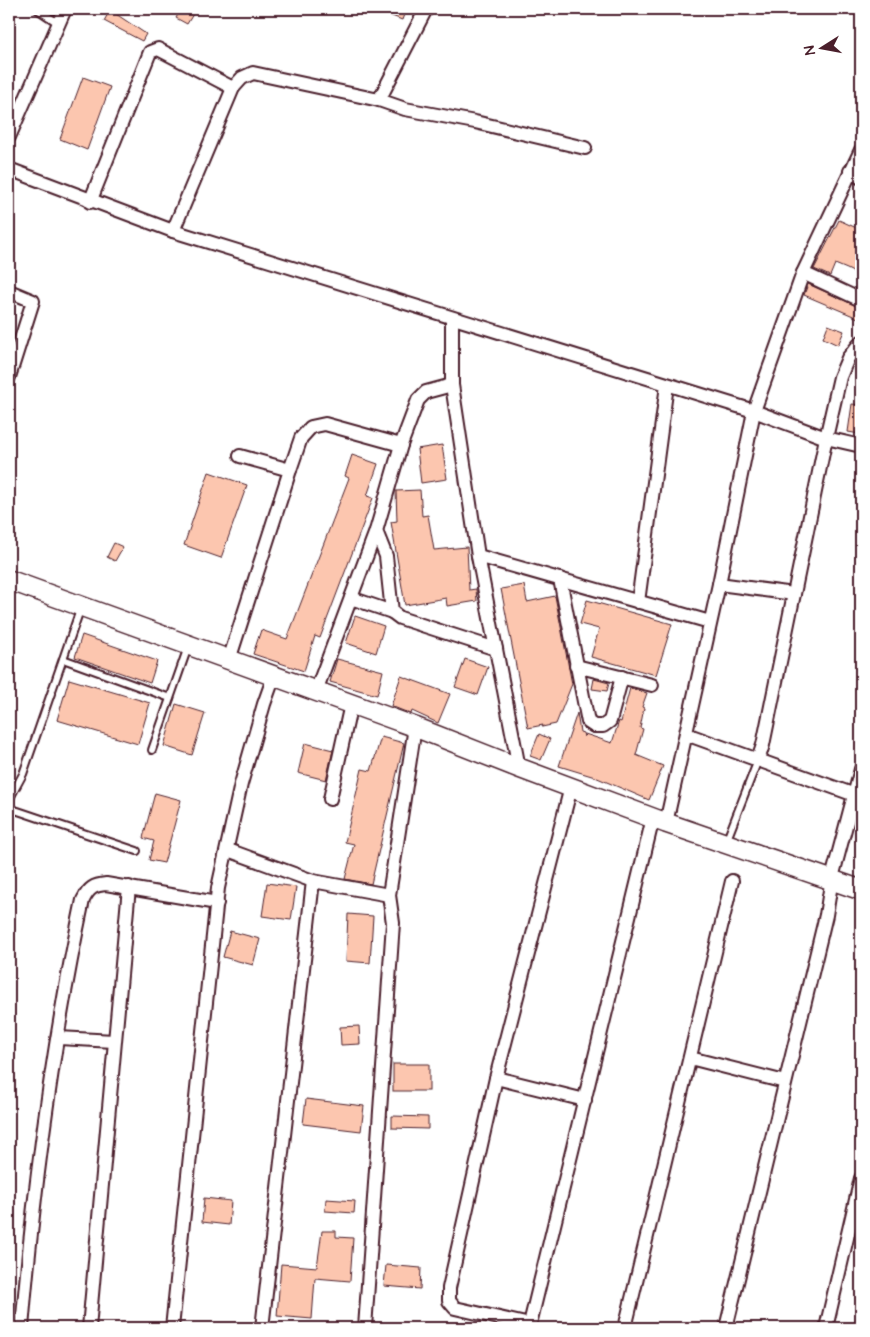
<svg xmlns="http://www.w3.org/2000/svg" width="870" height="1337" viewBox="0 0 870 1337" font-family="'Architects Daughter',sans-serif">
  <rect width="100%" height="100%" fill="#fff"/>
  <filter id="ink" filterUnits="userSpaceOnUse"><feTurbulence type="fractalNoise" baseFrequency=".02" numOctaves="2"/><feDisplacementMap in="SourceGraphic" scale="10" xChannelSelector="R" yChannelSelector="G"/><feConvolveMatrix kernelMatrix="1 2 1 2 8 2 1 2 1" color-interpolation-filters="sRGB"/></filter>
  <g filter="url(#ink)">
    <!-- building -->
    <g fill="#fcc6af" stroke="#4a1f2b">
      <polygon points="181,9 196,9 187,24 176,18"/>
      <polygon points="374,9 406,9 402,20"/>
      <polygon points="110,10 146,34 142,41 104,21"/>
      <polygon points="83,77 110,87 87,150 60,139"/>
      <polygon points="839,220 861,230 861,291 855,288 861,276 847,269 835,264 830,276 814,269"/>
      <polygon points="808,284 861,308 858,318 804,295"/>
      <polygon points="828,325 844,331 838,345 823,338"/>
      <polygon points="852,404 861,405 860,434 848,432"/>
      <polygon points="442,445 447,479 421,483 417,449"/>
      <polygon points="352,455 378,464 367,496 373,498 320,638 315,636 304,671 253,654 261,630 287,639 349,478 345,476"/>
      <polygon points="209,472 247,485 221,558 184,545"/>
      <polygon points="420,490 422,516 428,515 434,550 467,547 469,590 476,589 477,601 447,606 446,598 405,605 391,522 397,521 396,491"/>
      <polygon points="114,543 123,547 115,561 107,557"/>
      <polygon points="524,585 527,602 555,596 572,684 556,724 542,727 543,725 528,728 501,589"/>
      <polygon points="587,600 672,624 656,675 591,657 599,629 580,624"/>
      <polygon points="355,616 384,626 376,653 346,643"/>
      <polygon points="82,635 157,661 150,683 75,657"/>
      <polygon points="337,659 383,671 377,695 330,682"/>
      <polygon points="465,659 488,667 478,695 455,687"/>
      <polygon points="401,676 450,694 438,723 412,711 411,714 391,706"/>
      <polygon points="69,679 150,703 138,744 57,720"/>
      <polygon points="594,679 609,683 607,691 592,689"/>
      <polygon points="630,688 647,693 642,707 644,708 640,728 643,729 636,755 663,766 649,800 595,777 559,766 577,713 580,732 583,733 584,737 585,734 612,743 619,721 621,722"/>
      <polygon points="176,704 205,713 192,755 164,746"/>
      <polygon points="539,734 550,739 541,760 530,756"/>
      <polygon points="381,737 404,743 371,884 345,879 354,844 345,842 362,769 371,771"/>
      <polygon points="305,743 333,750 326,780 298,773"/>
      <polygon points="155,793 181,800 164,863 149,860 154,841 143,838"/>
      <polygon points="267,883 296,887 291,920 262,916"/>
      <polygon points="348,914 373,916 370,963 346,961"/>
      <polygon points="230,931 260,939 253,965 223,957"/>
      <polygon points="359,1026 360,1044 341,1045 340,1027"/>
      <rect x="393" y="1064" width="36" height="27"/>
      <polygon points="306,1099 364,1106 361,1131 303,1124"/>
      <polygon points="392,1116 428,1117 428,1129 392,1128"/>
      <polygon points="204,1198 231,1201 229,1225 202,1222"/>
      <polygon points="326,1199 355,1201 354,1213 325,1211"/>
      <polygon points="322,1231 336,1231 336,1237 353,1238 350,1281 315,1278 312,1319 277,1316 281,1264 317,1267"/>
      <polygon points="386,1265 421,1268 420,1289 384,1286"/>
    </g>
    <g fill="none" stroke-linecap="round" stroke-linejoin="round">
      <!-- lane casing -->
      <g stroke="#4a1f2b" stroke-width="10">
        <g id="lane">
          <polyline points="37,9 58,23"/>
          <polyline points="63,659 170,698"/>
          <polyline points="152,750 188,647"/>
          <polyline points="9,800 23,774 81,607"/>
          <polyline points="9,808 137,851"/>
          <polyline points="726,842 758,760"/>
        </g>
      </g>
      <!-- street casing -->
      <g stroke="#4a1f2b" stroke-width="16">
        <g id="street">
          <polyline points="379,100 405,109 475,122 585,148"/>
          <polyline points="9,137 65,9"/>
          <polyline points="9,169 173,231 754,411 826,438 861,446"/>
          <polyline points="850,171 861,178"/>
          <polyline points="90,202 150,52 158,49 233,88"/>
          <polyline points="173,231 233,88 242,78 253,73 379,100 426,9"/>
          <polyline points="803,273 861,300"/>
          <polyline points="9,291 33,301 9,377"/>
          <polyline points="452,318 452,385 478,556 519,768"/>
          <polyline points="290,470 301,438 311,427 325,424 401,445"/>
          <polyline points="376,531 386,556 392,612 400,618 496,649"/>
          <polyline points="478,556 710,622"/>
          <polyline points="560,579 588,722 594,726 603,726 610,721 622,677"/>
          <polyline points="719,584 794,594"/>
          <polyline points="351,598 392,612"/>
          <polyline points="638,602 667,385"/>
          <polyline points="229,660 290,470 240,456"/>
          <polyline points="576,666 652,685"/>
          <polyline points="316,691 376,531 401,445 418,400 426,392 452,385"/>
          <polyline points="686,734 758,760"/>
          <polyline points="855,795 758,760 763,745 826,438 840,377 848,358 861,342"/>
          <polyline points="330,799 351,704"/>
          <polyline points="666,823 719,584 754,411 803,273 861,150"/>
          <polyline points="228,850 313,881 389,895"/>
          <polyline points="59,1038 114,1041"/>
          <polyline points="690,1058 785,1082"/>
          <polyline points="496,1078 585,1100"/>
          <polyline points="530,1325 455,1308 449,1301 449,1288 496,1078 571,787"/>
          <path d="M 22,1328 C 34,1185 53,1041 83,900 C 89,888 94,885 106,884 L 217,903"/>
          <polyline points="89,1328 129,887"/>
          <polyline points="172,1328 218,888 241,784 264,704 274,676"/>
          <polyline points="262,1328 313,881"/>
          <polyline points="365,1328 393,923 389,895 415,727"/>
          <polyline points="529,1328 653,818"/>
          <polyline points="625,1328 732,881"/>
          <polyline points="726,1328 826,915 832,878 861,769"/>
          <polyline points="826,1328 861,1178"/>
        </g>
      </g>
      <!-- secondary casing -->
      <g stroke="#4a1f2b" stroke-width="22">
        <polyline id="secondary" points="9,580 415,727 519,768 666,823 861,890"/>
      </g>
      <!-- lane -->
      <use href="#lane" stroke="#fff" stroke-width="6"/>
      <!-- street -->
      <use href="#street" stroke="#fff" stroke-width="12"/>
      <!-- secondary -->
      <use href="#secondary" stroke="#fff" stroke-width="19"/>
    </g>
  </g>
  <!-- margin -->
  <rect width="870" height="1337" fill="none" stroke="#fff" stroke-width="30"/>
  <rect x="15" y="15" width="840" height="1307" fill="none" stroke="#4a1f2b" stroke-width="2" filter="url(#ink)"/>
  <!-- north arrow -->
  <g transform="translate(822 48) rotate(259)" stroke="#ffffff" stroke-width="4" paint-order="stroke">
  <path d="M0-4L9 19L0 12L-9 19Z" fill="#4a1f2b"/>
  <text y="-8" font-size="14" font-weight="bold" text-anchor="middle" fill="#4a1f2b">N</text>
  </g>
</svg>
